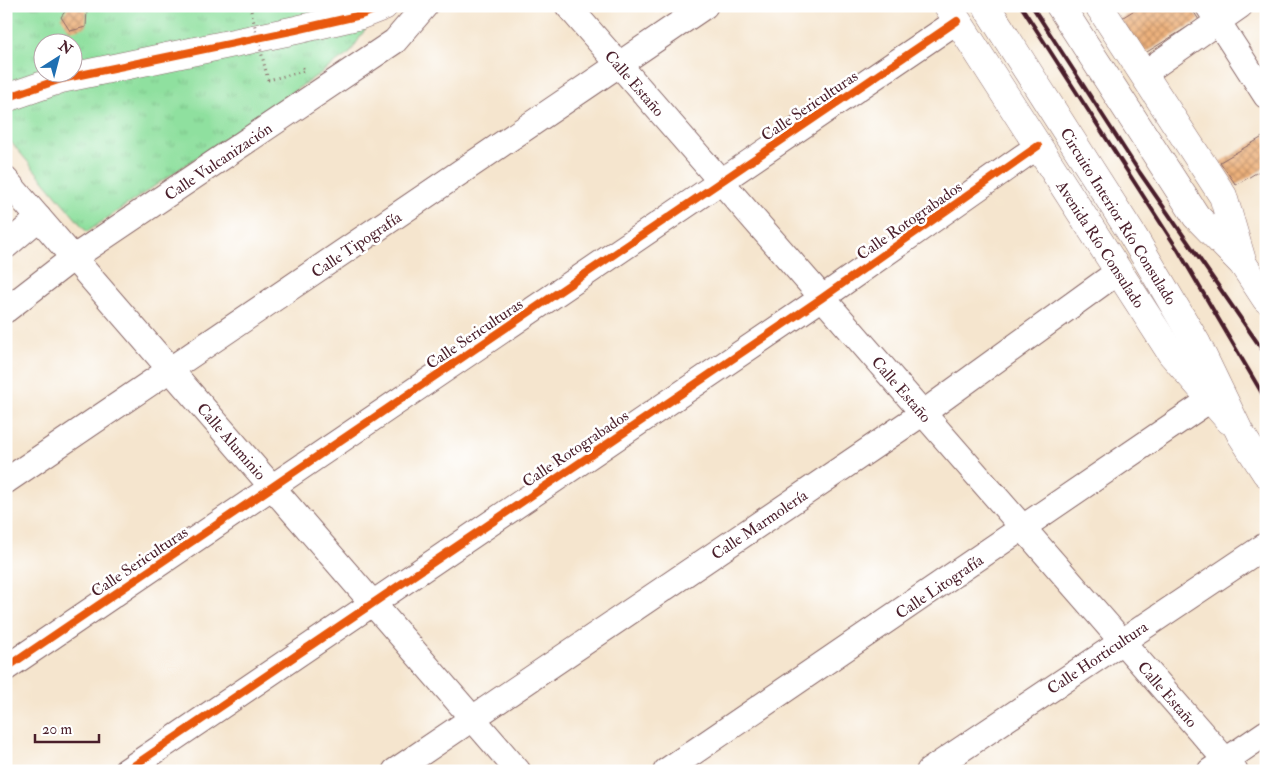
<svg xmlns="http://www.w3.org/2000/svg" width="1272" height="777" viewBox="0 0 1272 777" font-family="'IM FELL Double Pica',serif">
  <defs>
    <pattern id="grass-tufts" width="24" height="20" patternUnits="userSpaceOnUse" patternTransform="scale(1.25)"><rect width="24" height="20" fill="#8fe09f"/><path d="M3 7l-1-3M5 7V3M7 7l1-3M15 17l-1-3M17 17v-4M19 17l1-3" fill="none" stroke="#7dc089"/></pattern>
    <pattern id="building-cross-hatch" width="8" height="8" patternUnits="userSpaceOnUse" patternTransform="scale(1.25)"><rect width="8" height="8" fill="#ecb17b"/><path d="M0 0l8 8M0 8l8-8" fill="none" stroke="#c18f65"/></pattern>
  </defs>
  <rect width="100%" height="100%" fill="#fff"/>
  <filter id="ink" filterUnits="userSpaceOnUse"><feTurbulence type="fractalNoise" baseFrequency=".02" numOctaves="2"/><feDisplacementMap in="SourceGraphic" scale="10" xChannelSelector="R" yChannelSelector="G"/><feConvolveMatrix kernelMatrix="1 2 1 2 8 2 1 2 1" color-interpolation-filters="sRGB"/></filter>
  <filter id="wash" filterUnits="userSpaceOnUse"><feTurbulence type="fractalNoise" baseFrequency=".0096" numOctaves="4" result="noise"/><feDisplacementMap in="SourceGraphic" scale="20" xChannelSelector="R" yChannelSelector="G"/><feGaussianBlur stdDeviation="1.12" result="paint"/><feColorMatrix in="noise" values="0 0 0 0 0 0 0 0 0 0 0 0 0 0 0 0 0 1.4 0 .05"/><feComposite in="paint" operator="in"/></filter>
  <g filter="url(#wash)">
    <rect width="100%" height="100%" fill="#f5e5ce"/>
    <!-- grass -->
    <path fill="url(#grass-tufts)" stroke="#6c8065" fill-rule="evenodd" d="M 19,6 L 380,6 L 350,53 L 87,232 L 6,136 L 6,12 ZM 42,42 L 72,42 L 72,72 L 42,72 Z"/>
    <g id="blocks">
      <!-- building -->
      <g fill="url(#building-cross-hatch)">
        <polygon points="69,6 87,10 86,27 70,31 61,17"/>
        <polygon points="1141,6 1190,6 1199,20 1142,55 1120,19"/>
        <polygon points="1266,135 1266,167 1236,185 1220,162"/>
      </g>
    </g>
  </g>
  <g filter="url(#ink)">
    <use href="#blocks" fill-opacity="0" stroke="#866464" stroke-width="1"/>
    <g fill="none" stroke-linecap="round" stroke-linejoin="round">
      <!-- minor casing -->
      <g stroke="#866464" stroke-width="27">
        <g id="minor">
          <polyline points="568,6 1235,771"/>
          <polyline points="1208,6 1266,96"/>
          <polyline points="1143,74 1240,6"/>
          <polyline points="6,180 518,771"/>
          <polyline points="6,246 39,218"/>
          <polyline points="6,310 73,258 395,41 425,6"/>
          <polyline points="6,481 705,6"/>
          <polyline points="6,668 957,21"/>
          <polyline points="126,771 822,298 1038,146"/>
          <polyline points="395,771 923,413 1119,271"/>
          <polyline points="666,771 1211,399"/>
          <polyline points="929,771 1266,545"/>
          <polyline points="1210,771 1266,733"/>
        </g>
      </g>
      <!-- secondary casing -->
      <g stroke="#866464" stroke-width="29">
        <g id="secondary">
          <polyline points="948,6 1171,353 1229,420"/>
          <polyline points="1099,6 1223,196 1243,264"/>
        </g>
      </g>
      <!-- primary casing -->
      <g stroke="#866464" stroke-width="29">
        <polyline id="primary" points="6,98 61,79 296,30 361,15 384,6"/>
      </g>
      <!-- motorway casing -->
      <g stroke="#866464" stroke-width="29">
        <g id="motorway">
          <polyline points="986,6 1133,236 1197,344 1240,433 1266,473"/>
          <polyline points="1060,6 1196,216 1243,264 1266,299"/>
        </g>
      </g>
      <!-- path -->
      <polyline stroke="#866464" stroke-width="3" stroke-dasharray="1 4" stroke-linecap="butt" points="268,80 304,71 302,65"/>
      <!-- minor -->
      <use href="#minor" stroke="#fff" stroke-width="25"/>
      <!-- secondary -->
      <use href="#secondary" stroke="#fff" stroke-width="28"/>
      <!-- primary -->
      <use href="#primary" stroke="#fff" stroke-width="28"/>
      <!-- motorway -->
      <use href="#motorway" stroke="#fff" stroke-width="28"/>
      <!-- rail -->
      <g stroke="#4a1f2b" stroke-width="4">
        <polyline points="1021,6 1178,250 1266,400"/>
        <polyline points="1032,6 1140,173 1266,355"/>
      </g>
      <!-- path-bridge -->
      <polyline stroke="#866464" stroke-width="3" stroke-dasharray="1 4" stroke-linecap="butt" points="250,6 268,80"/>
      <!-- cycleway casing -->
      <g stroke="#fff" stroke-width="11">
        <g id="cycleway">
          <polyline points="6,98 61,79 296,30 361,15 384,6"/>
          <polyline points="6,668 957,21"/>
          <polyline points="126,771 822,298 1038,146"/>
        </g>
      </g>
      <!-- cycleway -->
      <use href="#cycleway" stroke="#e8590c" stroke-width="8"/>
    </g>
  </g>
  <g text-anchor="middle" stroke-width="5" stroke-linejoin="round" paint-order="stroke">
    <!-- street labels -->
    <g font-size="16" fill="#4a1f2b" stroke="#fff">
      <text transform="translate(635 83) rotate(49)" y="6">Calle Estaño</text>
      <text transform="translate(809 105) rotate(-34)" y="6">Calle Sericulturas</text>
      <text transform="translate(218 161) rotate(-34)" y="6">Calle Vulcanización</text>
      <text transform="translate(1119 216) rotate(58)" y="6">Circuito Interior Río Consulado</text>
      <text transform="translate(909 220) rotate(-35)" y="6">Calle Rotograbados</text>
      <text transform="translate(356 244) rotate(-34)" y="6">Calle Tipografía</text>
      <text transform="translate(1101 244) rotate(57)" y="6">Avenida Río Consulado</text>
      <text transform="translate(474 333) rotate(-34)" y="6">Calle Sericulturas</text>
      <text transform="translate(902 389) rotate(49)" y="6">Calle Estaño</text>
      <text transform="translate(232 441) rotate(49)" y="6">Calle Aluminio</text>
      <text transform="translate(575 448) rotate(-34)" y="6">Calle Rotograbados</text>
      <text transform="translate(759 524) rotate(-34)" y="6">Calle Marmolería</text>
      <text transform="translate(139 561) rotate(-34)" y="6">Calle Sericulturas</text>
      <text transform="translate(939 586) rotate(-34)" y="6">Calle Litografía</text>
      <text transform="translate(1097 657) rotate(-34)" y="6">Calle Horticultura</text>
      <text transform="translate(1168 694) rotate(49)" y="6">Calle Estaño</text>
    </g>
  </g>
  <!-- margin -->
  <rect width="1272" height="777" fill="none" stroke="#fff" stroke-width="25"/>
  <!-- north arrow -->
  <g transform="translate(58 58) rotate(36)"><circle r="24" fill="#ffffff" stroke="#b7a5aa"/>
  <path d="M0-4L9 19L0 12L-9 19Z" fill="#1f6fb2"/>
  <text y="-8" font-size="14" font-weight="bold" text-anchor="middle" fill="#4a1f2b">N</text>
  </g>
  <!-- scale -->
  <path d="M35 734v8h64v-8" fill="none" stroke="#4a1f2b" stroke-width="2.5"/>
  <text x="42" y="734" font-size="15" fill="#4a1f2b" stroke="#ffffff" stroke-width="4" paint-order="stroke">20 m</text>
</svg>
